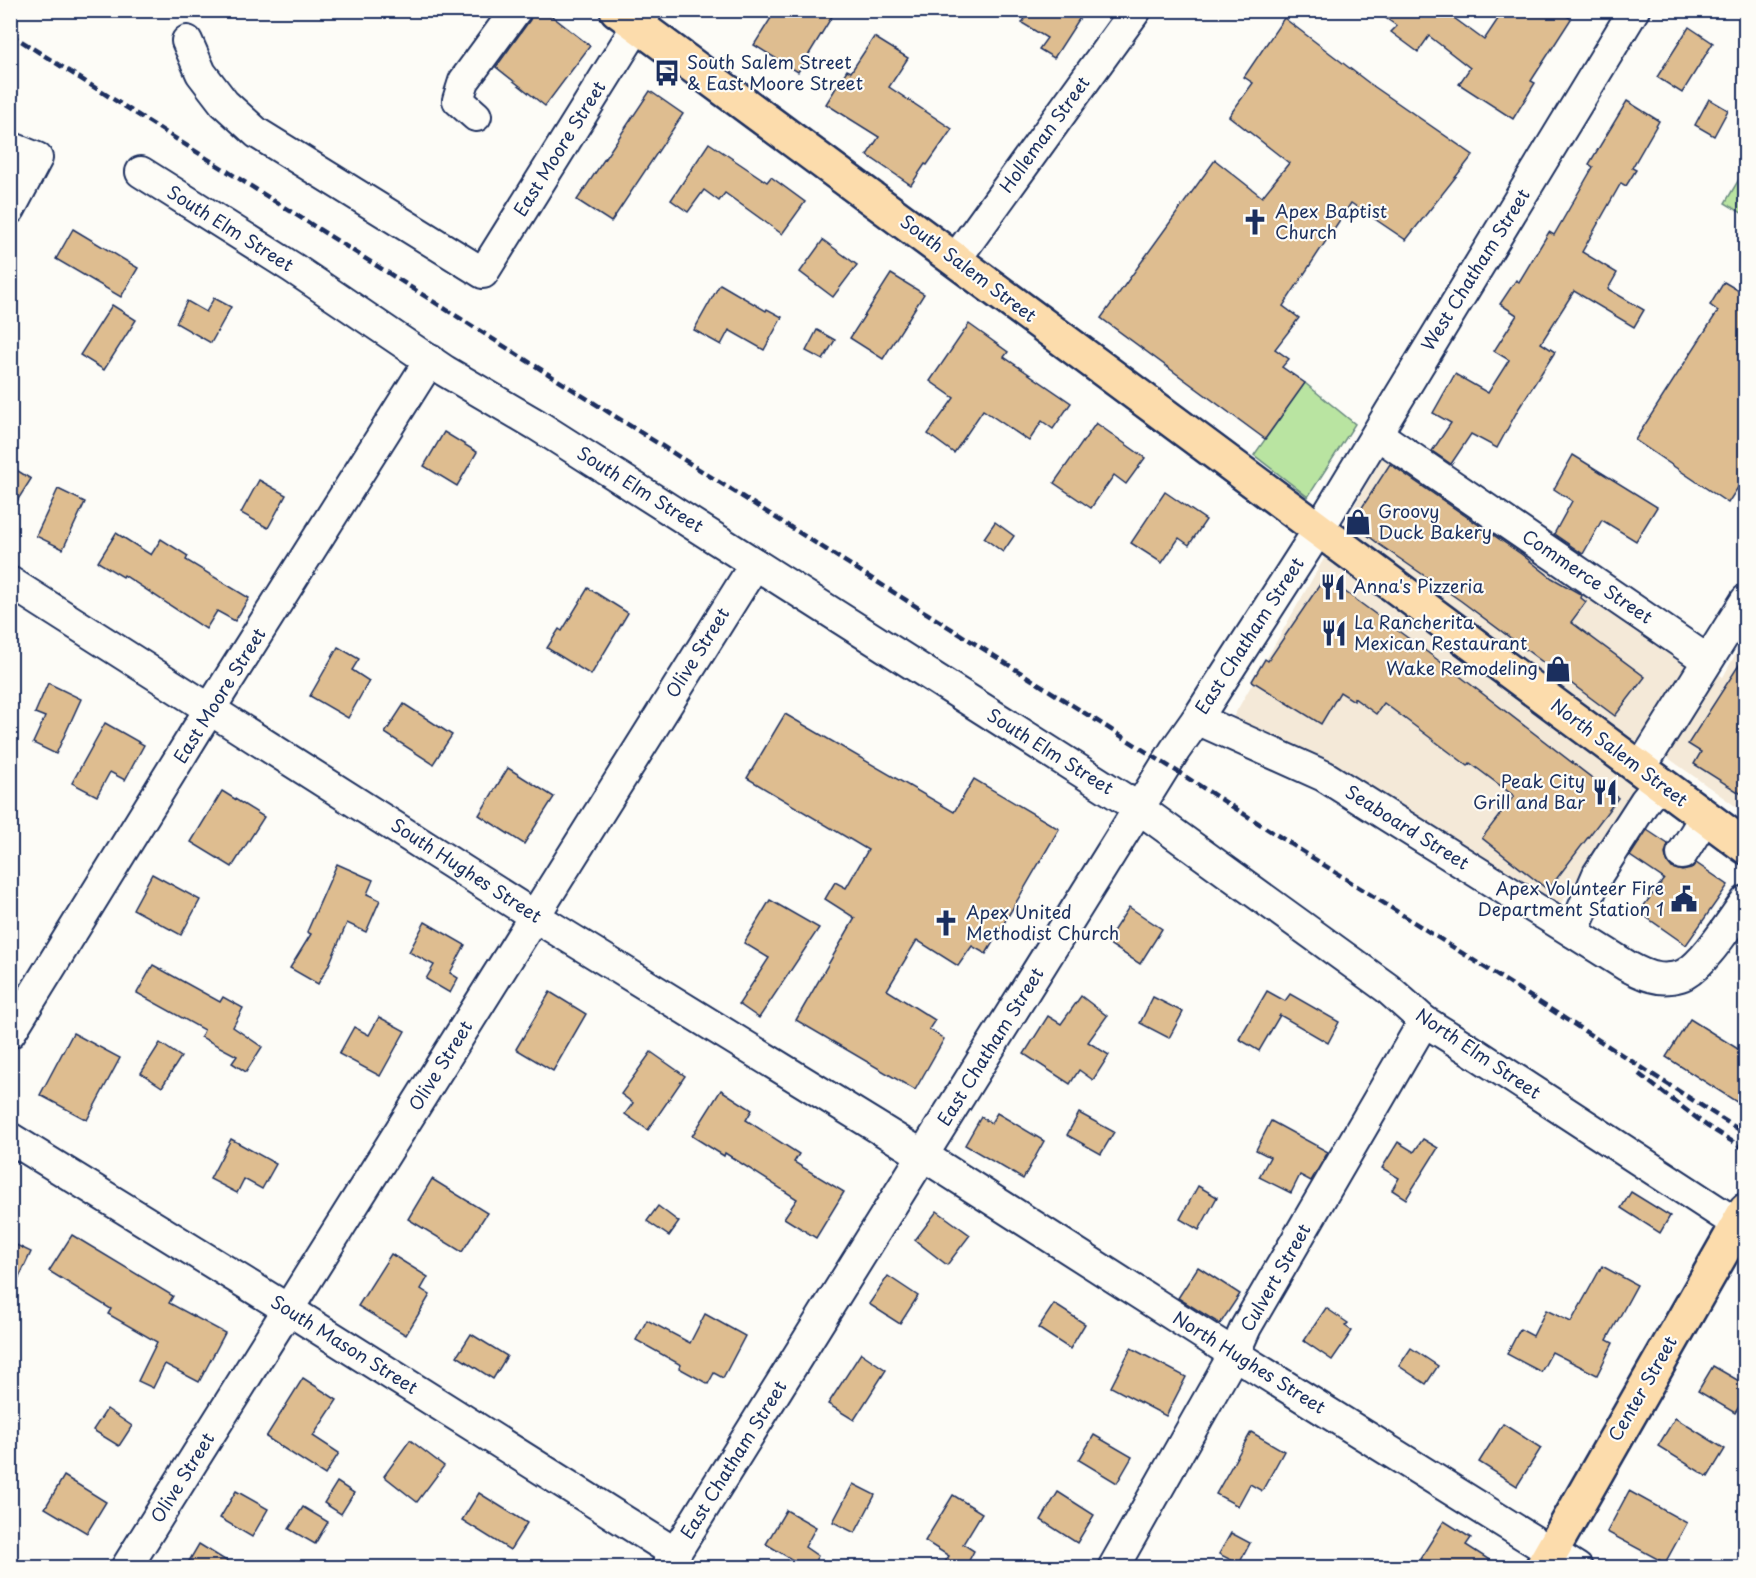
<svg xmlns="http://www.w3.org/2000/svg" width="1756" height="1578" viewBox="0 0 1756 1578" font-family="'Playpen Sans',sans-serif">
  <rect width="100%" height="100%" fill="#fdfcf7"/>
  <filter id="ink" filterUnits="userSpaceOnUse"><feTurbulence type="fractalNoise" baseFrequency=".0167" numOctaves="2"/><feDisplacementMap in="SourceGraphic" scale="12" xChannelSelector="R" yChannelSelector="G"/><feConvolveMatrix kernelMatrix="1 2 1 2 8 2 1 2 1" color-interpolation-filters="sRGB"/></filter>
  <g filter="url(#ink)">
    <!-- built -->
    <polygon fill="#f4e9d8" points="1384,454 1723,677 1745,637 1745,813 1664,755 1561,903 1546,899 1232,719"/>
    <!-- green -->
    <g fill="#b9e4a1" stroke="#6a8a80" stroke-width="1.5">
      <polygon points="1745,169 1745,215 1725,203"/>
      <polygon points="1305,383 1355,424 1308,497 1254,455"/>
    </g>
    <!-- building -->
    <g fill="#debd90" stroke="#1b2f5e" stroke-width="1.5">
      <polygon points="533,10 544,10 590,46 545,106 496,67 530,20"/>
      <polygon points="776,10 836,10 798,72 754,45"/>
      <polygon points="1030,10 1085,10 1054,58 1039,49 1047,38 1022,23"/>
      <polygon points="1374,10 1443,10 1484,40 1504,10 1558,10 1571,19 1531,81 1535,83 1513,119 1459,84 1470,68 1429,36 1418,52 1391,32 1397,26"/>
      <polygon points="1284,18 1369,83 1473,155 1406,240 1351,203 1283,306 1299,318 1275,349 1289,359 1282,367 1305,383 1265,439 1101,318 1215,160 1262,197 1289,163 1229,116 1253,83 1244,77"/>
      <polygon points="1689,27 1713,43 1682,93 1657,77"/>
      <polygon points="874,37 908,58 889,87 952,129 927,165 925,164 911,185 867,155 879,137 826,104 847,70 851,72"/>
      <polygon points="650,91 683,114 611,222 577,200"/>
      <polygon points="1709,99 1728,110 1714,136 1695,125"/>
      <polygon points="1627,101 1659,121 1632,168 1636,170 1626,186 1621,183 1582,252 1617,273 1608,289 1644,310 1634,327 1574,291 1541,343 1555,352 1519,408 1497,448 1471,434 1451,464 1432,451 1451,423 1433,413 1455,374 1488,393 1509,360 1494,351 1517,315 1500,304 1516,280 1519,282 1549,232 1554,235 1593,167 1589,164"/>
      <polygon points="709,143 767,182 771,177 805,202 782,234 725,193 719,201 704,190 688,212 671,200"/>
      <polygon points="73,229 138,268 121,297 56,259"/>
      <polygon points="823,240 857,265 833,297 800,272"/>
      <polygon points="891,274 924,294 883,359 850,338"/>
      <polygon points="1724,282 1746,295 1746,475 1728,503 1635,440 1718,311 1710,305"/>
      <polygon points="720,284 766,311 767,309 782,317 764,350 729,330 721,345 694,330"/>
      <polygon points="214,298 231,307 211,343 176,323 187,301 206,312"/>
      <polygon points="112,305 136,320 104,370 80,355"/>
      <polygon points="969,324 1008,352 1004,357 1071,403 1053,429 1042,421 1029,441 983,410 954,453 928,434 954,398 930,381"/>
      <polygon points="817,330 835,340 823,360 806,351"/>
      <polygon points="1096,423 1145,458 1126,484 1114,475 1091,508 1054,483"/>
      <polygon points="444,432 477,452 457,486 424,466"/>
      <polygon points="1573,455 1657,507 1636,541 1602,520 1583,554 1554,534 1572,501 1554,489"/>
      <polygon points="1390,464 1521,554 1552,578 1582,595 1581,598 1586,602 1571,622 1645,677 1615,716 1461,601 1380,545 1352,523"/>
      <polygon points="10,466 31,479 10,512"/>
      <polygon points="259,480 286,495 268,528 241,513"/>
      <polygon points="58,489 85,502 63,549 36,536"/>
      <polygon points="1165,492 1206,520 1189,545 1179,538 1162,563 1131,543"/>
      <polygon points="995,522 1014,536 1003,552 984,538"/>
      <polygon points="116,533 151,555 161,539 188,556 186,560 249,598 235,621 217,611 206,629 124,575 123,577 98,562"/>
      <polygon points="1325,577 1461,677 1618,798 1548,890 1482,838 1514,796 1470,763 1468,766 1384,703 1376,714 1354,698 1354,701 1340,692 1321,724 1252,681 1265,659 1268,661"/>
      <polygon points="588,588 628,613 591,675 547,648 559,629 562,631"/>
      <polygon points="338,647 359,659 352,670 369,681 348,718 310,696"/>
      <polygon points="1746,654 1746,797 1694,764 1701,752 1688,744"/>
      <polygon points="48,683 81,699 56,754 33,743 45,717 35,713"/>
      <polygon points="404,704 452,735 433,764 385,733"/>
      <polygon points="785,714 954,812 974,779 1059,829 986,954 972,946 958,966 917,940 887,990 935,1020 929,1029 944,1039 915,1090 796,1020 855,918 825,899 835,882 846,888 868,850 747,778"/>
      <polygon points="105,723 144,745 125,780 110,772 97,796 72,783"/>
      <polygon points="508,768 554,797 524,844 479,815"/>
      <polygon points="222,791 264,817 232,867 191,842"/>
      <polygon points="1647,830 1668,844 1665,854 1667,862 1672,868 1682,871 1691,869 1696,863 1728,885 1686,945 1639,912 1664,879 1630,856"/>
      <polygon points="337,864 373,880 367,894 380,900 366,932 347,923 328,967 318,984 290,968 311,934 307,932"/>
      <polygon points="152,874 200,900 181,935 133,909"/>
      <polygon points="770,900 819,928 759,1018 739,1004 769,958 744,943"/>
      <polygon points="1129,907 1162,929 1140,964 1106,942"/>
      <polygon points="425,922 465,945 450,973 458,978 450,993 426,979 434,965 409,952"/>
      <polygon points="153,965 220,1002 223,997 243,1008 233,1027 262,1047 246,1072 232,1063 237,1056 201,1037 204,1030 137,993"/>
      <polygon points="1267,991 1285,1001 1290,994 1339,1022 1328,1043 1280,1015 1259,1051 1239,1039"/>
      <polygon points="550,992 586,1014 553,1071 516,1049"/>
      <polygon points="1081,996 1107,1016 1088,1042 1109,1055 1093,1080 1079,1070 1070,1084 1024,1054 1048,1016 1061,1024"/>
      <polygon points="1153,997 1183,1012 1169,1038 1140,1023"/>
      <polygon points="379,1017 405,1031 380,1076 339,1054 354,1027 369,1035"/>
      <polygon points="1690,1019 1746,1054 1746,1108 1666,1057"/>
      <polygon points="73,1033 120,1058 87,1120 40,1095"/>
      <polygon points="160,1043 181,1057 162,1087 141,1073"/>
      <polygon points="651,1052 685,1076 648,1130 625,1114 633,1103 621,1094"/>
      <polygon points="721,1090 752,1110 746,1120 799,1154 794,1162 844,1192 816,1238 784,1218 797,1199 725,1153 724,1156 692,1136"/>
      <polygon points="997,1113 1044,1141 1023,1179 965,1145 981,1117 991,1123"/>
      <polygon points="1079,1113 1114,1132 1101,1154 1067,1135"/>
      <polygon points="1271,1121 1328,1152 1311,1181 1300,1175 1291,1193 1259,1177 1270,1157 1256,1150"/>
      <polygon points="231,1139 276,1164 262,1189 244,1179 237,1193 210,1179"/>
      <polygon points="1423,1139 1438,1148 1406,1199 1392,1190 1399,1178 1382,1168 1398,1142 1414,1152"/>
      <polygon points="432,1179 487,1213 462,1252 408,1219"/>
      <polygon points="1198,1186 1217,1197 1199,1230 1180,1219"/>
      <polygon points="1631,1192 1670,1216 1660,1233 1621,1208"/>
      <polygon points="658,1206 679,1222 669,1236 647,1221"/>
      <polygon points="937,1211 970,1235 947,1265 915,1240"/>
      <polygon points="72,1235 173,1296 169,1303 225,1333 199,1382 165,1364 153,1388 138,1381 157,1342 108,1314 111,1309 49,1271"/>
      <polygon points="10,1242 31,1252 10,1297"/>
      <polygon points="391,1254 428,1277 421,1289 430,1295 406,1335 358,1306"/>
      <polygon points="1602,1266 1637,1285 1607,1340 1613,1343 1597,1375 1552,1352 1541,1372 1507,1354 1520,1329 1533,1336 1546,1310 1571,1322"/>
      <polygon points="1198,1267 1240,1294 1220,1324 1178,1298"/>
      <polygon points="888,1276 918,1296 900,1324 869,1304"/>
      <polygon points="1054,1304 1085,1324 1070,1349 1038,1328"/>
      <polygon points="1326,1308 1348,1323 1345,1326 1352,1331 1332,1360 1304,1341"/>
      <polygon points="705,1314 745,1336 723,1378 714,1373 708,1384 679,1368 681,1365 636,1340 647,1320 690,1343"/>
      <polygon points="471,1334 507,1356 493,1379 457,1356"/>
      <polygon points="1131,1348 1186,1377 1166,1416 1111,1387"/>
      <polygon points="1411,1348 1438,1366 1426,1384 1399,1366"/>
      <polygon points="861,1353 886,1370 854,1420 828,1404"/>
      <polygon points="1713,1366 1746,1385 1746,1396 1735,1413 1698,1391"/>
      <polygon points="303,1378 337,1400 313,1436 339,1453 325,1475 266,1437"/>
      <polygon points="107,1409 132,1426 119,1446 93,1430"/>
      <polygon points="1675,1418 1725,1449 1708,1477 1658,1446"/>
      <polygon points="1503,1424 1541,1448 1517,1486 1479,1462"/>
      <polygon points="1251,1432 1284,1451 1262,1491 1250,1484 1238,1506 1216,1494"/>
      <polygon points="1094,1435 1132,1457 1117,1483 1079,1460"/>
      <polygon points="410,1440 444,1466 417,1502 384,1476"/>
      <polygon points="64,1476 106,1502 87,1533 45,1508"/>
      <polygon points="337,1482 354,1493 341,1514 324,1503"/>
      <polygon points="853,1484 875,1495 855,1533 833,1522"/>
      <polygon points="236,1491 268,1509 252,1537 220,1518"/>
      <polygon points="1629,1491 1687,1523 1665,1563 1607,1532"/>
      <polygon points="1058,1492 1094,1515 1077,1543 1041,1520"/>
      <polygon points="479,1493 527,1523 510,1550 462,1520"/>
      <polygon points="953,1495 982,1513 963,1544 974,1551 965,1568 941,1568 949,1556 925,1541"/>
      <polygon points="303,1507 328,1522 315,1544 289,1529"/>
      <polygon points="786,1510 816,1527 805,1547 818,1556 811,1568 806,1568 766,1544"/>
      <polygon points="1444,1521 1471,1538 1466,1545 1502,1568 1434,1568 1420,1559"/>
      <polygon points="1231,1533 1250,1543 1239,1564 1219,1554"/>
      <polygon points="199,1544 238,1568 185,1568"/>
    </g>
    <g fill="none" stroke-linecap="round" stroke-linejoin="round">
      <!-- minor casing -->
      <g stroke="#1b2f5e" stroke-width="34">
        <g id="minor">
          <polyline points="187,41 201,73 224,103 257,133 483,273 647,10"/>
          <polyline points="476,116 458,100 464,81 516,10"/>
          <polyline points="10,147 37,158 10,209"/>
          <polyline points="141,172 293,268 445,371 537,425 1140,809 1387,988 1424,1021 1472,1051 1737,1224"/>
          <polyline points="955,260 1136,10"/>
          <polyline points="1377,434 1707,660"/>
          <polyline points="10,582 547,924 924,1156 1234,1354 1577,1568"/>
          <path d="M 1197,719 L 1324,776 L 1627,966 C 1636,971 1647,977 1658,978 C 1666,979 1678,978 1685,974 C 1705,963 1731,921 1746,901"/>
          <polyline points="1640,769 1746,600"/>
          <polyline points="1682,854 1705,817"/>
          <polyline points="1573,932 1598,874 1645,801 1659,784"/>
          <polyline points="10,1033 198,728 430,360"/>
          <polyline points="10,1138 289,1310 675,1553"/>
          <polyline points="126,1568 755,564"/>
          <polyline points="666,1568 1175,750 1197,719 1319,529 1634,10"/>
          <polyline points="1113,1568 1234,1354 1246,1327 1424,1021"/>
        </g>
      </g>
      <!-- major casing -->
      <g stroke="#1b2f5e" stroke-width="38">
        <g id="major">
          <polyline points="617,10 1073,347 1746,847"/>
          <polyline points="1542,1568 1746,1210"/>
        </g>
      </g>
      <!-- minor -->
      <use href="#minor" stroke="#fdfcf7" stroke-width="30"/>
      <!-- major -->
      <use href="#major" stroke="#fcdcac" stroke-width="33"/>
      <!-- rail -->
      <g stroke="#1b2f5e" stroke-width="4.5" stroke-dasharray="9 4.5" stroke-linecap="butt">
        <polyline points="10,34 1186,777 1746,1134"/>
        <polyline points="1639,1074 1707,1126 1746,1150"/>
      </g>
    </g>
  </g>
  <!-- icons -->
  <defs>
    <g id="bus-bare" transform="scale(2.07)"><path d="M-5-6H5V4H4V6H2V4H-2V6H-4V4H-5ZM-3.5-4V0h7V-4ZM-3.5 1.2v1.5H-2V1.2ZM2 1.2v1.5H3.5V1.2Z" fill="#1b2f5e" stroke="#fdfcf7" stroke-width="2.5" paint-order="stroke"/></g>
    <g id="church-bare" transform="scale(2.07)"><path d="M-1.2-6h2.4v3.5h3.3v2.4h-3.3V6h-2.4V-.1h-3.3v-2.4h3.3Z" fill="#1b2f5e" stroke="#fdfcf7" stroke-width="2.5" paint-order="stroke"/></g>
    <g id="shop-bare" transform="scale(2.07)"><path d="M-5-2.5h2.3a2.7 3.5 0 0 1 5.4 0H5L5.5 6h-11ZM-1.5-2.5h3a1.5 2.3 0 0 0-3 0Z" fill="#1b2f5e" stroke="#fdfcf7" stroke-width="2.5" paint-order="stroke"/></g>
    <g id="restaurant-bare" transform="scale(2.07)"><path d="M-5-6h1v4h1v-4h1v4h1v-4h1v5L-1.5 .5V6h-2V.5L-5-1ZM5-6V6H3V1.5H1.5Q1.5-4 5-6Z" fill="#1b2f5e" stroke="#fdfcf7" stroke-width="2.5" paint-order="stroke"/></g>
    <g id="civic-bare" transform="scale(2.07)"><path d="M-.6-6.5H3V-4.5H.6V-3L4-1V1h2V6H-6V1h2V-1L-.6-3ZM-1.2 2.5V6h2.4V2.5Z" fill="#1b2f5e" stroke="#fdfcf7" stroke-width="2.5" paint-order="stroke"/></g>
  </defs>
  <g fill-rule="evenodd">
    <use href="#bus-bare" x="667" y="73"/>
    <use href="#church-bare" x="1255" y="222"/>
    <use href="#shop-bare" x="1358" y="522"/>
    <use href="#restaurant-bare" x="1333" y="587"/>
    <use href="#restaurant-bare" x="1334" y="633"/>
    <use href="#shop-bare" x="1558" y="669"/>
    <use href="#restaurant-bare" x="1605" y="792"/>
    <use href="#civic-bare" x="1684" y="899"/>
    <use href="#church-bare" x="946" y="923"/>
  </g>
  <g text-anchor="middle" stroke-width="4.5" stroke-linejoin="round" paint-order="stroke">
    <!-- poi labels -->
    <g font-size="18" fill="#1b2f5e" stroke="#fdfcf7" text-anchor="start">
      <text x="687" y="69">South Salem Street<tspan x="687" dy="21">&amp; East Moore Street</tspan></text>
      <text x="1275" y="218">Apex Baptist<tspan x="1275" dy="21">Church</tspan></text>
      <text x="1378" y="518">Groovy<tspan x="1378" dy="21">Duck Bakery</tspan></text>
      <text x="1353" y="593">Anna's Pizzeria</text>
      <text x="1354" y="629">La Rancherita<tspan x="1354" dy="21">Mexican Restaurant</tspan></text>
      <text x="1538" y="675" text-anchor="end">Wake Remodeling</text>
      <text x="1585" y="788" text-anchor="end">Peak City<tspan x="1585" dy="21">Grill and Bar</tspan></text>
      <text x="1664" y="895" text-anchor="end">Apex Volunteer Fire<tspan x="1664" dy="21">Department Station 1</tspan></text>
      <text x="966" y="919">Apex United<tspan x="966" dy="21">Methodist Church</tspan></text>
    </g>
    <!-- street labels -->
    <g font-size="18" fill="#1b2f5e" stroke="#fdfcf7">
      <text transform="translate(1045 135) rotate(-54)" y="6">Holleman Street</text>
      <text transform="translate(560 149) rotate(-58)" y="6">East Moore Street</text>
      <text transform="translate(230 229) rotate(32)" y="6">South Elm Street</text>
      <text transform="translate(968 269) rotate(37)" y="6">South Salem Street</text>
      <text transform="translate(1476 270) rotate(-58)" y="6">West Chatham Street</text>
      <text transform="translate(640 490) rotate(32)" y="6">South Elm Street</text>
      <text transform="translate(1587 577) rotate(34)" y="6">Commerce Street</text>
      <text transform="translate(1250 636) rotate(-57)" y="6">East Chatham Street</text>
      <text transform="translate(698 653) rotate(-58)" y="6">Olive Street</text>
      <text transform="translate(220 696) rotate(-58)" y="6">East Moore Street</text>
      <text transform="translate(1050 752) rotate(32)" y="6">South Elm Street</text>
      <text transform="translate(1619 753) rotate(37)" y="6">North Salem Street</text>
      <text transform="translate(1407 828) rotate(32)" y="6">Seaboard Street</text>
      <text transform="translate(466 871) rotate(33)" y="6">South Hughes Street</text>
      <text transform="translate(991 1047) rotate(-58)" y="6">East Chatham Street</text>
      <text transform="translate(1478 1054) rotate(34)" y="6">North Elm Street</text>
      <text transform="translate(441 1066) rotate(-58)" y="6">Olive Street</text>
      <text transform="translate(1276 1278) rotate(-60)" y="6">Culvert Street</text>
      <text transform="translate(344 1345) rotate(32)" y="6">South Mason Street</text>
      <text transform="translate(1249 1363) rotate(32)" y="6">North Hughes Street</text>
      <text transform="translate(1643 1389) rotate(-60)" y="6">Center Street</text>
      <text transform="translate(734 1460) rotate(-58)" y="6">East Chatham Street</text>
      <text transform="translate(183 1478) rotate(-58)" y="6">Olive Street</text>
    </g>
  </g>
  <!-- margin -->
  <rect width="1756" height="1578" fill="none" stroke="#fdfcf7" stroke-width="36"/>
  <rect x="18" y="18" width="1720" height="1542" fill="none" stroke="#1b2f5e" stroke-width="2" filter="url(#ink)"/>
</svg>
